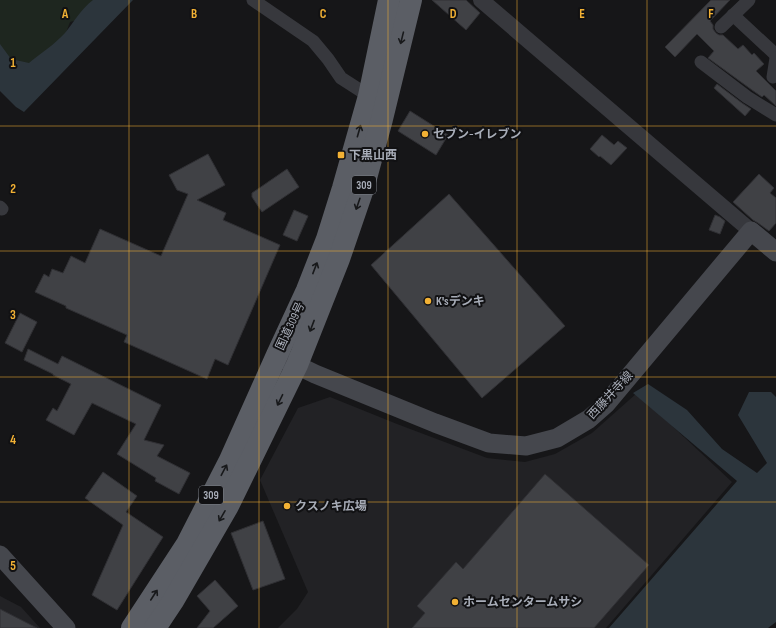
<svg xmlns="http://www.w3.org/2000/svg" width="776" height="628" viewBox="0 0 776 628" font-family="'Sofia Sans Condensed','Noto Sans JP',sans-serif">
  <rect width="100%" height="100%" fill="#161618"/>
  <!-- built -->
  <g fill="#222225">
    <polygon points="637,393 732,482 606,628 278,628 297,609 308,592 260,480 298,408 330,397 397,424 487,458 525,462 555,454 592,433"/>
    <polygon points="0,596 21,607 40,628 0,628"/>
  </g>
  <!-- green -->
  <polygon fill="#1e261f" points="0,0 106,0 87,17 70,22 61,46 23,74 0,54"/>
  <!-- water -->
  <g fill="#2c353c">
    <path d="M 93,0 L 133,0 L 24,112 L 16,107 L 0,91 L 0,44 L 11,59 L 29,63 C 41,53 54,45 65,33 C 74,22 81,9 93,0 Z"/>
    <polygon points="648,384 687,410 722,449 757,473 767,463 738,415 749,392 771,392 776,397 776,622 768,628 609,628 737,481 633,393"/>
  </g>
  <!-- building -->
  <g fill="#404145" stroke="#303034">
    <polygon points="432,0 466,0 480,13 466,30"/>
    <polygon points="711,0 730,0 710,21 713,25 713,29 716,33 719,35 723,35 738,49 743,45 752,55 754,53 764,64 756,71 776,91 776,106 764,95 762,97 752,90 708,58 714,51 697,34 675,57 665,47"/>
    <polygon points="717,84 742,103 751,109 745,116 714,88"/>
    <polygon points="410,111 448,135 436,155 398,131"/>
    <polygon points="602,135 614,145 618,141 627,148 611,165 600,156 599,157 590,149"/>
    <polygon points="208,154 225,185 197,200 226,213 223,220 280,245 228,365 215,359 207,379 124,342 127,335 66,308 66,306 35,292 44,274 49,277 52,269 63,273 71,256 85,263 100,229 161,256 188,194 177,190 169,175"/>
    <polygon points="287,169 299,187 262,212 252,197 252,193"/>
    <polygon points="759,174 774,188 770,193 776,198 776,223 769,231 758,223 753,220 733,202"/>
    <polygon points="449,194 565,326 482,398 371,265"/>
    <polygon points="294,210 308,216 297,241 283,235"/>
    <polygon points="715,215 720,217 725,221 720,234 709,230"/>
    <polygon points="20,313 37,322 22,352 5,343"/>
    <polygon points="28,349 58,364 62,356 161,405 144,440 164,445 157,456 190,473 179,494 155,481 156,478 117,454 136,424 92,403 74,435 46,420 53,408 57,411 71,384 53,375 53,374 24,360"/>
    <polygon points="103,472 137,496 126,512 163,537 117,610 92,595 123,525 85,498"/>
    <polygon points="545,474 649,565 594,628 412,628 425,613 417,606 456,562 463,569"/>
    <polygon points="263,521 285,579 253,590 231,533"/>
    <polygon points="215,580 238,606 213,628 197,628 210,611 197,596"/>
    <polygon points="0,609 37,628 0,628"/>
  </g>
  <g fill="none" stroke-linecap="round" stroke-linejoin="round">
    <!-- minor -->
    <g stroke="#37383d" stroke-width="13">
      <polyline points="253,0 313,41 328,59 341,78 369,96"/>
      <polyline points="733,15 776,55"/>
      <polyline points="721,27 749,0"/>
      <polyline points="701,62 747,97 776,115"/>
      <polyline points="773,77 776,58"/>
      <polyline points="0,207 2,209"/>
    </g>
    <!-- tertiary -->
    <polyline stroke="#37383d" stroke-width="16" points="481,0 751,231"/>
    <!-- secondary -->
    <g stroke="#45474d" stroke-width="19">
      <polyline points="284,359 315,374 435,423 489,443 526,446 557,438 589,419 606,404 751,231 776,252"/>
      <polyline points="0,555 66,628"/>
    </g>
    <!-- trunk -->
    <g stroke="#5b5e65" stroke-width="22">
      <polyline points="132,628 187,544 230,460 277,355 307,290 327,239 343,188 369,96 389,0"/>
      <polyline points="155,628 173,601 228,506 297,365 339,259 363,189 382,119 411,0"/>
    </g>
  </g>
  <!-- one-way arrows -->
  <defs><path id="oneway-shaft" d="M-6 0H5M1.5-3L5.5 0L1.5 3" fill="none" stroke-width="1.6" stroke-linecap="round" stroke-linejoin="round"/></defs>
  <g stroke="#18191b">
    <use href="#oneway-shaft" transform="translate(402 38) rotate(104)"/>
    <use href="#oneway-shaft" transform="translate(359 131) rotate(-74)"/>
    <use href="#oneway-shaft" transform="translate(358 204) rotate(109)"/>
    <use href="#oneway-shaft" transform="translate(315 268) rotate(-69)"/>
    <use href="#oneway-shaft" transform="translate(312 326) rotate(111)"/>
    <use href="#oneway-shaft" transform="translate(280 400) rotate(116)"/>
    <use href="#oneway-shaft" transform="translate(224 470) rotate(-62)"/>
    <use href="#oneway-shaft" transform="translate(222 516) rotate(120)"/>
    <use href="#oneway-shaft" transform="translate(154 595) rotate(-57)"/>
  </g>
  <!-- grid -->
  <path fill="none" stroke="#f2b134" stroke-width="1" stroke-opacity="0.55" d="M 129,0 L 129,628M 259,0 L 259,628M 388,0 L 388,628M 517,0 L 517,628M 647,0 L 647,628M 0,126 L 776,126M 0,251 L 776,251M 0,377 L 776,377M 0,502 L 776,502"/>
  <!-- markers -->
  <g fill="#f2b134" stroke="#111113" stroke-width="1.5">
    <circle cx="425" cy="134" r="4"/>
    <rect x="337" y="151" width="8" height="8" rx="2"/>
    <circle cx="428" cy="301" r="4"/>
    <circle cx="287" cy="506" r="4"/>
    <circle cx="455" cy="602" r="4"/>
  </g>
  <g text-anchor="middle" stroke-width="4" stroke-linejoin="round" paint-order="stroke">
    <!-- shield labels -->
    <g fill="#111113" stroke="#7b7e86" stroke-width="1">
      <rect x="352" y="176" width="24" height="18" rx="3"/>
      <rect x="199" y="486" width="24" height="18" rx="3"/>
    </g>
    <g font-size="11" font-weight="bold" fill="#a8adb8">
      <text x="364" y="189">309</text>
      <text x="211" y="499">309</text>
    </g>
    <!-- poi labels -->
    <g font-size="12" font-weight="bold" fill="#a8adb8" stroke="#111113" text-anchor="start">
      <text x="433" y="138">セブン-イレブン</text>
      <text x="349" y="159">下黒山西</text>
      <text x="436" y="305">K'sデンキ</text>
      <text x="295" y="510">クスノキ広場</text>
      <text x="463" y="606">ホームセンタームサシ</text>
    </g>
    <!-- street labels -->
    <g font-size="12" fill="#a8adb8" stroke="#111113">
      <text transform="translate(290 326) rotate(-65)" y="4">国道309号</text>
      <text transform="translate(610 395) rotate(-47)" y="4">西藤井寺線</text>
    </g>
  </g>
  <g font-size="13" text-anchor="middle" font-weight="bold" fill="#f2b134" stroke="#111113" stroke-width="4" stroke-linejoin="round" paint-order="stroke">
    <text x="65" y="18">A</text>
    <text x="194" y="18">B</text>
    <text x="323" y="18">C</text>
    <text x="453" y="18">D</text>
    <text x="582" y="18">E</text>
    <text x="711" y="18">F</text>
    <text x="13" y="67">1</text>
    <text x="13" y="193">2</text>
    <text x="13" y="319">3</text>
    <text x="13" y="444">4</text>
    <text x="13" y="570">5</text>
  </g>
</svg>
